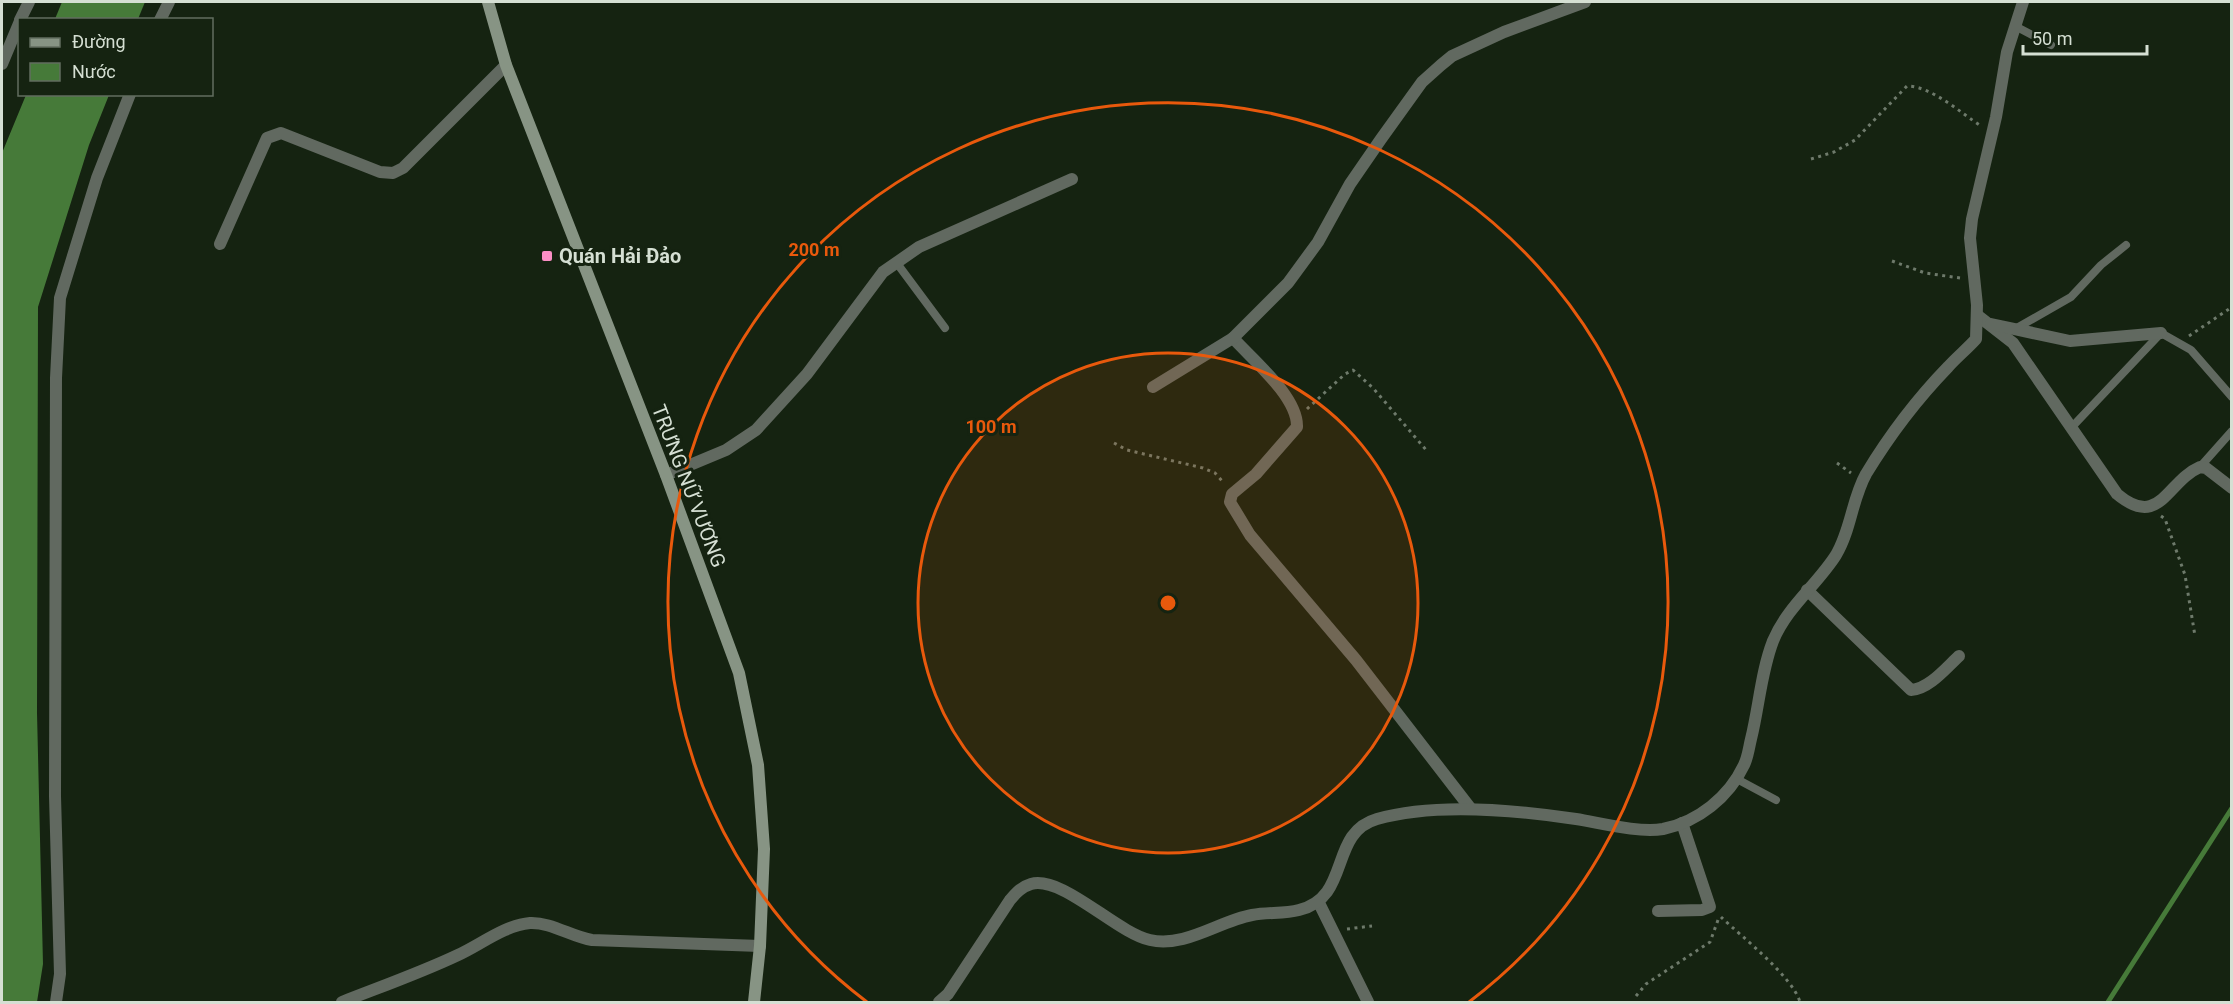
<svg xmlns="http://www.w3.org/2000/svg" width="2233" height="1004" viewBox="0 0 2233 1004" font-family="Roboto,sans-serif">
  <rect width="100%" height="100%" fill="#152311"/>
  <!-- water -->
  <g fill="#467a39">
    <polygon points="62,2 145,2 138,19 55,19"/>
    <polygon points="26,95 109,95 89,145 38,307 37,713 43,964 37,1002 2,1002 2,153"/>
  </g>
  <g fill="none" stroke-linecap="round" stroke-linejoin="round">
    <!-- stream -->
    <polyline stroke="#467a39" stroke-width="5" points="2108,1002 2232,808"/>
    <!-- path -->
    <g stroke="#6e7a6b" stroke-width="3" stroke-dasharray="3 4.5" stroke-linecap="butt">
      <path d="M 1811,159 L 1834,152 L 1855,140 L 1907,86 C 1931,86 1961,113 1981,126"/>
      <polyline points="1892,261 1925,273 1960,278"/>
      <polyline points="2189,336 2232,307"/>
      <polyline points="1307,409 1345,374 1353,370 1373,388 1427,451"/>
      <polyline points="1114,443 1127,450 1203,468 1215,473 1224,483"/>
      <polyline points="1837,463 1851,473"/>
      <polyline points="2161,516 2165,519 2185,575 2195,636"/>
      <path d="M 1721,917 C 1742,937 1792,976 1800,1002"/>
      <polyline points="1347,929 1372,926"/>
      <polyline points="1636,996 1646,984 1710,942 1718,920"/>
    </g>
    <!-- lane -->
    <g stroke="#616960" stroke-width="8">
      <polyline points="2015,26 2051,45"/>
      <polyline points="896,262 945,328"/>
      <polyline points="2015,329 2071,297 2101,265 2126,245"/>
      <polyline points="2071,428 2161,333 2191,350 2232,397"/>
      <polyline points="2200,467 2232,431"/>
      <polyline points="1735,778 1776,800"/>
    </g>
    <!-- street -->
    <g stroke="#616960" stroke-width="12">
      <polyline points="20,20 29,2"/>
      <polyline points="160,20 169,2"/>
      <polyline points="2,64 20,21"/>
      <polyline points="220,244 267,138 281,133 380,172 393,173 403,168 506,65"/>
      <path d="M 1977,315 L 2013,343 L 2117,494 C 2160,530 2167,481 2200,467 L 2206,468 L 2232,488"/>
      <polyline points="1991,324 2070,341 2161,333"/>
      <path d="M 1233,338 C 1253,360 1298,397 1297,427 L 1256,474 L 1232,494 L 1230,502 L 1250,535 L 1356,660 L 1471,809"/>
      <polyline points="1153,387 1233,338 1288,283 1318,242 1350,184 1381,139 1422,82 1441,65 1452,56 1504,32 1585,2"/>
      <polyline points="666,475 726,450 756,430 807,374 883,272 919,247 1072,179"/>
      <path d="M 1807,590 L 1911,690 C 1929,689 1946,668 1959,656"/>
      <polyline points="1319,903 1368,1002"/>
      <polyline points="1658,911 1702,910 1710,907 1682,823"/>
      <polyline points="56,1002 60,974 55,796 56,378 60,298 97,178 130,94"/>
      <path d="M 342,1002 C 380,987 420,973 458,955 C 480,945 505,925 530,923 C 551,922 572,937 592,940 L 760,946"/>
      <path d="M 939,1002 L 948,994 L 1010,900 C 1016,893 1021,887 1031,884 C 1062,875 1117,933 1150,940 C 1185,948 1219,921 1252,915 C 1268,912 1284,914 1299,910 C 1352,897 1328,833 1377,819 C 1436,802 1516,810 1576,819 C 1601,823 1638,833 1663,829 C 1698,822 1729,797 1744,765 C 1748,757 1749,747 1751,739 C 1759,707 1761,672 1773,641 C 1787,607 1817,585 1836,555 C 1851,530 1852,499 1866,474 C 1889,436 1917,399 1948,367 C 1957,357 1967,349 1976,339 L 1977,305 L 1970,238 L 1972,219 L 1996,117 L 2007,52 L 2023,2"/>
    </g>
    <!-- secondary -->
    <polyline stroke="#879484" stroke-width="12" points="488,2 506,65 666,475 739,673 758,765 764,849 760,946 754,1002"/>
  </g>
  <!-- distance rings -->
  <circle cx="1168" cy="603" r="250" fill="#e8590c" fill-opacity=".12"/>
  <g fill="none" stroke="#e8590c" stroke-width="3">
    <circle cx="1168" cy="603" r="250"/>
    <path d="M867 1002A500 500 0 1 1 1469 1002"/>
  </g>
  <!-- markers -->
  <rect fill="#fb8fc5" stroke="#152311" stroke-width="2" x="541" y="250" width="12" height="12" rx="3"/>
  <g text-anchor="middle" stroke-width="6" stroke-linejoin="round" paint-order="stroke">
    <!-- poi labels -->
    <g font-size="20" font-weight="bold" fill="#d5dfd3" stroke="#152311" text-anchor="start">
      <text x="559" y="263">Quán Hải Đảo</text>
    </g>
    <!-- street labels -->
    <g font-size="20" fill="#d5dfd3" stroke="#152311">
      <text transform="translate(689 486) rotate(69)" y="7">TRƯNG NỮ VƯƠNG</text>
    </g>
  </g>
  <circle cx="1168" cy="603" r="9" fill="#e8590c" stroke="#152311" stroke-width="3"/>
  <g font-size="18" text-anchor="middle" font-weight="bold" fill="#e8590c" stroke="#152311" stroke-width="6" stroke-linejoin="round" paint-order="stroke">
    <text x="814" y="256">200 m</text>
    <text x="991" y="433">100 m</text>
  </g>
  <!-- border -->
  <rect width="2233" height="1004" fill="none" stroke="#d5dfd3" stroke-width="6"/>
  <!-- legend -->
  <rect x="18" y="18" width="195" height="78" fill="#152311" stroke="#626e5f" stroke-width="1.5"/>
  <rect x="30" y="38" width="30" height="9" fill="#879484" stroke="#626e5f" stroke-width="1.5"/>
  <text x="72" y="48" font-size="18" fill="#d5dfd3">Đường</text>
  <rect x="30" y="63" width="30" height="18" fill="#467a39" stroke="#626e5f" stroke-width="1.5"/>
  <text x="72" y="78" font-size="18" fill="#d5dfd3">Nước</text>
  <!-- scale -->
  <path d="M2023 45v9h124v-9" fill="none" stroke="#d5dfd3" stroke-width="3"/>
  <text x="2032" y="45" font-size="18" fill="#d5dfd3" stroke="#152311" stroke-width="4.5" paint-order="stroke">50 m</text>
</svg>
